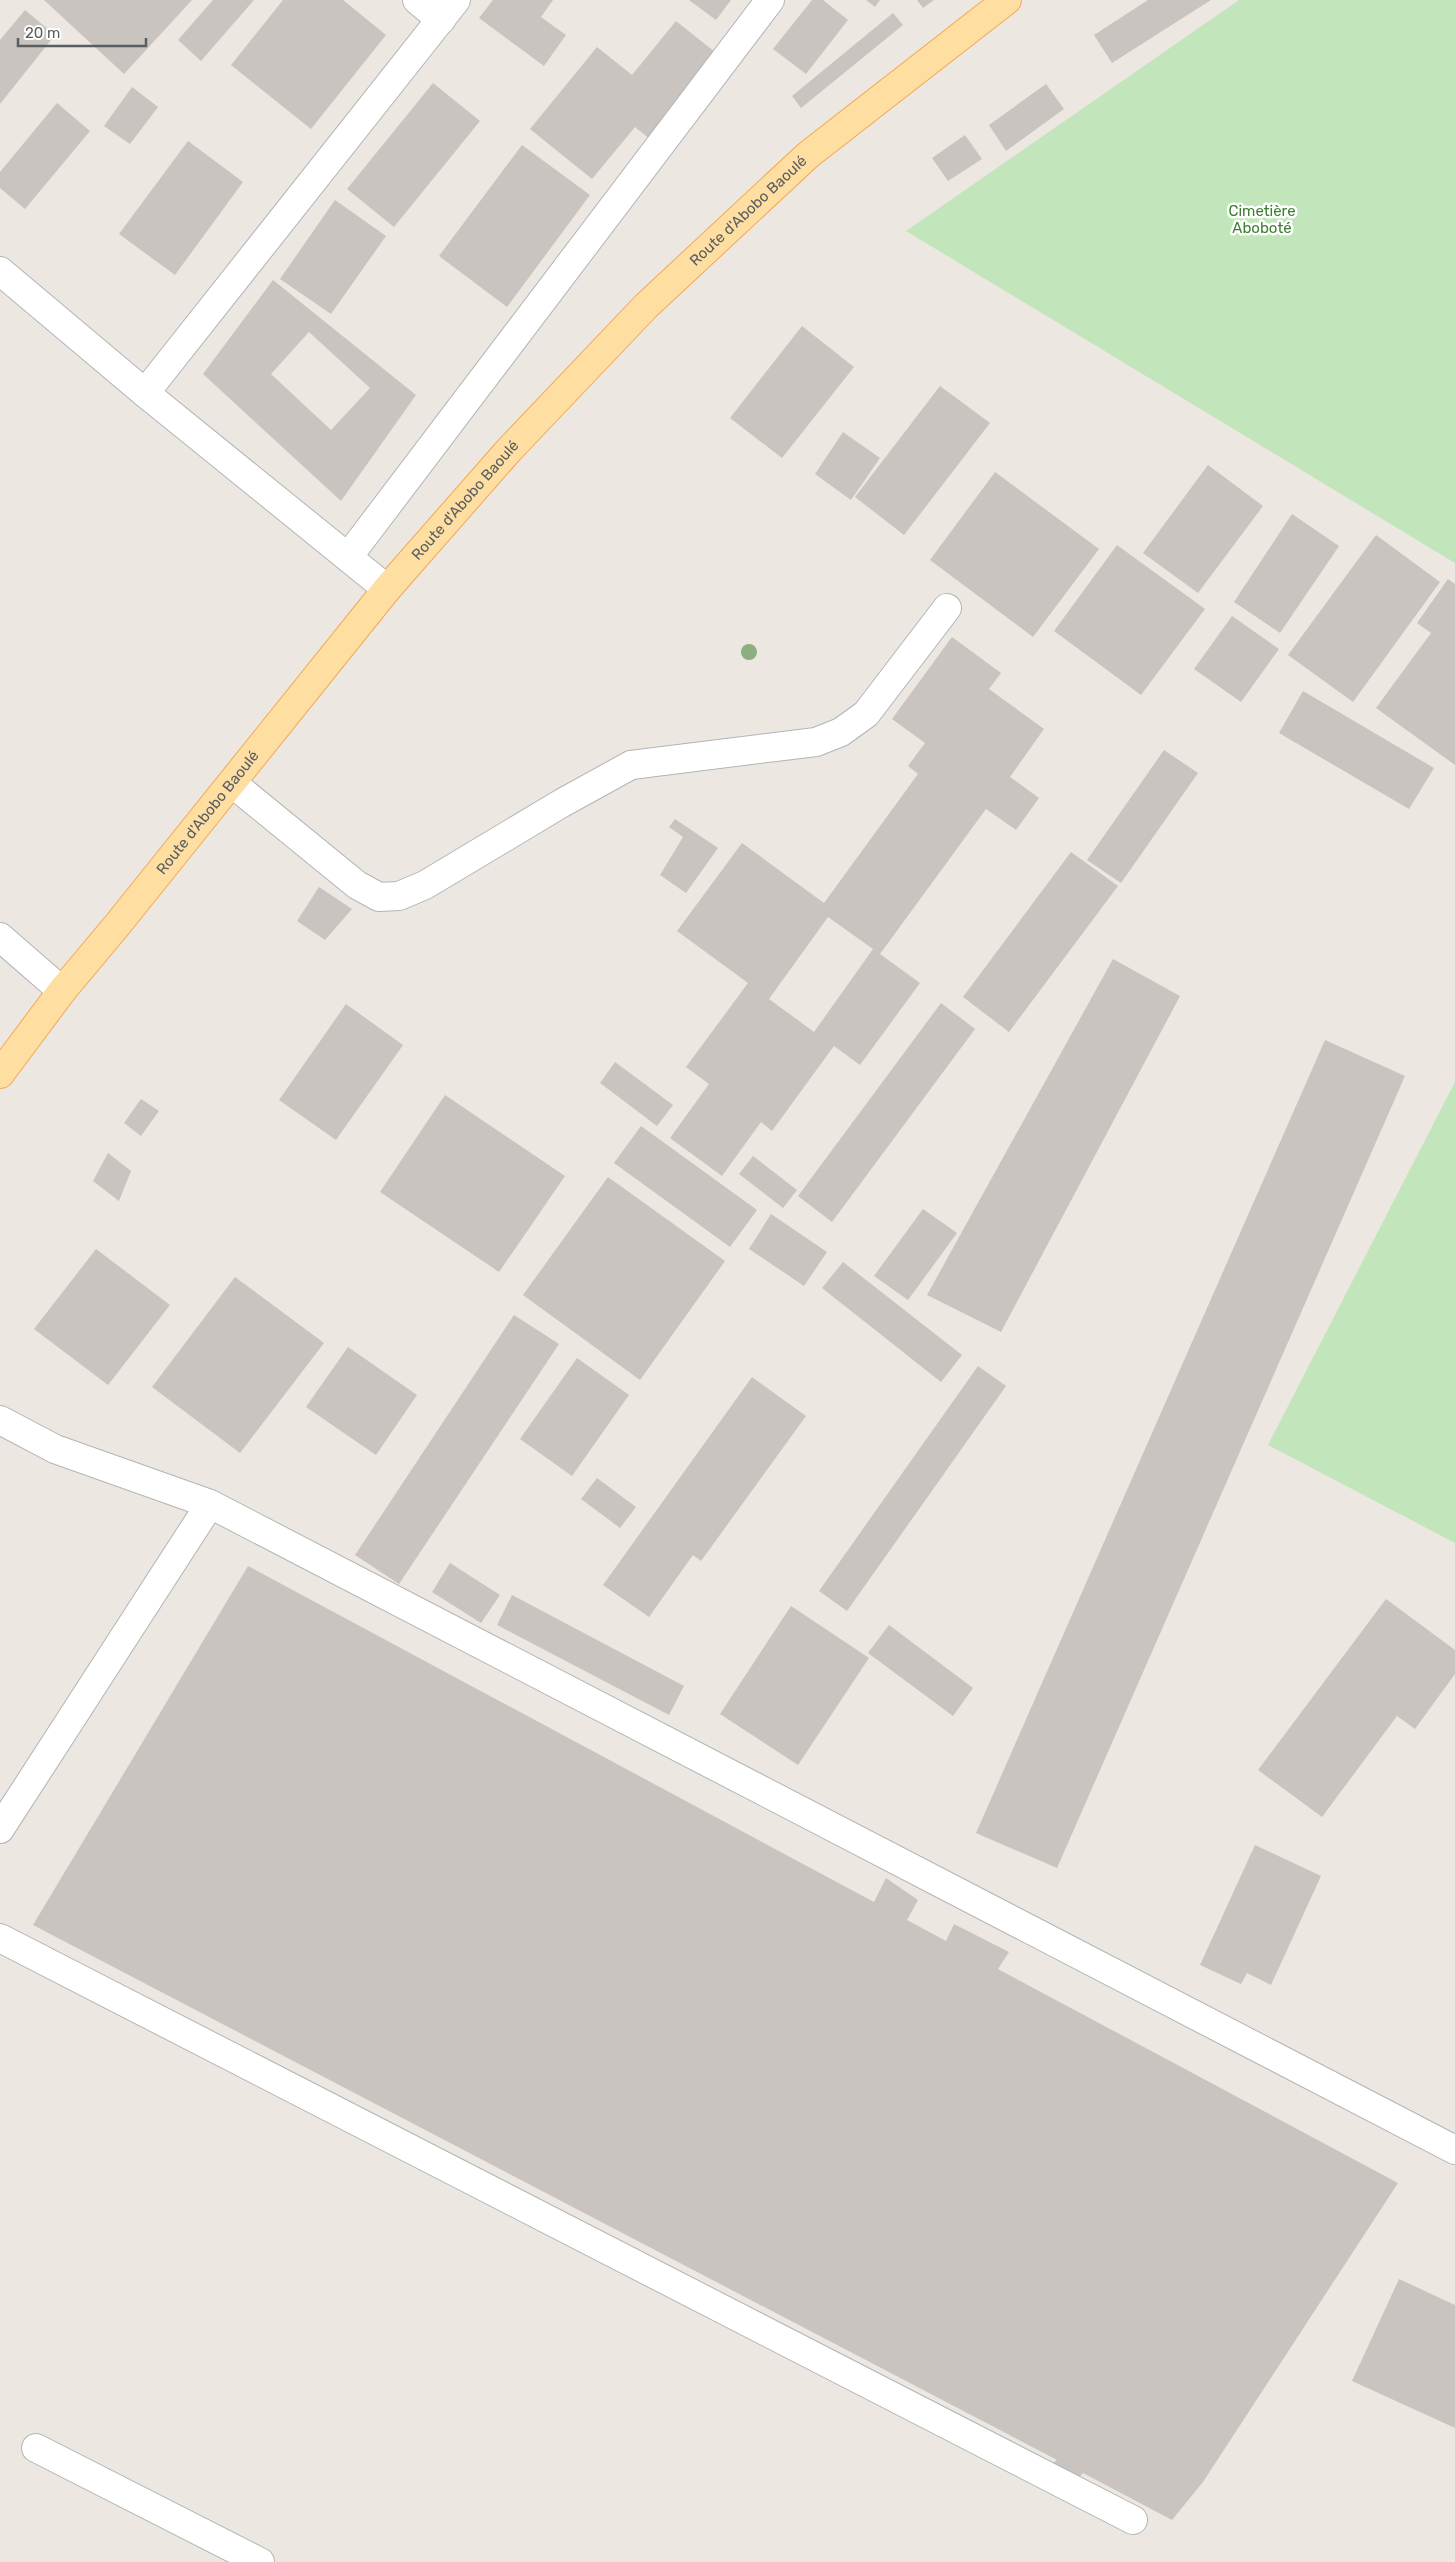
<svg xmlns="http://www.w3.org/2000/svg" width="1455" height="2562" viewBox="0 0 1455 2562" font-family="Rubik,sans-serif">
  <rect width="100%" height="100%" fill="#ece7e0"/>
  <!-- green -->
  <g fill="#c3e5bb">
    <polygon points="1239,0 1455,0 1455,563 906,231"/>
    <polygon points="1455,1082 1455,1543 1268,1445"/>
  </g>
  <!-- building -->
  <g fill="#c9c4bf" fill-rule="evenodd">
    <polygon points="44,0 192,0 124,74"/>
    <polygon points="213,0 254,0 201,61 178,40"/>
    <polygon points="283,0 343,0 386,35 311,129 231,65"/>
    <polygon points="493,0 553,0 541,17 566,35 544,66 479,18"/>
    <polygon points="689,0 731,0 716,20"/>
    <polygon points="812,0 823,0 848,20 806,74 773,49"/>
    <polygon points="866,0 880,0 875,7"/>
    <polygon points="917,0 934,0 923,8"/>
    <polygon points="1148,0 1211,0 1112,63 1094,35"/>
    <polygon points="25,10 55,35 0,104 0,40"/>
    <polygon points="893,13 903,25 801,108 792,96"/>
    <polygon points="676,21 720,56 651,140 635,127 592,179 530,129 597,47 632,75"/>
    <polygon points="433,83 480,121 394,227 347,189"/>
    <polygon points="1046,84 1064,109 1006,151 989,125"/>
    <polygon points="132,87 158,107 130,144 104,126"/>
    <polygon points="57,103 90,131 25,209 0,188 0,172"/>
    <polygon points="965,135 982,159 948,181 932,158"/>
    <polygon points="188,141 243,182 175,275 119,234"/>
    <polygon points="522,145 590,195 507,307 439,256"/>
    <polygon points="335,200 386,236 331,314 280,279"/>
    <path d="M 273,280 L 416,395 L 341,501 L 203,374 ZM 309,332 L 370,388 L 331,430 L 271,374 Z"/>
    <polygon points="802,326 854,367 782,458 730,418"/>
    <polygon points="940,386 990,423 904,535 855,497"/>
    <polygon points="843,432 880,458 851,500 815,474"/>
    <polygon points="1208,465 1263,506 1198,593 1143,553"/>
    <polygon points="995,472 1099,549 1033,637 930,560"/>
    <polygon points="1292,514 1339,546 1280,633 1234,602"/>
    <polygon points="1376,535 1440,582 1353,702 1288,655"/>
    <polygon points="1117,545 1205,609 1141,695 1054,631"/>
    <polygon points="1448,579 1455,584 1455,765 1376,708 1431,633 1417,623"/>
    <polygon points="1232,616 1279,649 1241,702 1194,669"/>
    <path d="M 952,637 L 1001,673 L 989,689 L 1044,729 L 1010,777 L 1039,798 L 1016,830 L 986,809 L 880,954 L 920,983 L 860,1065 L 834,1046 L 772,1131 L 761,1122 L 722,1176 L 670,1138 L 709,1084 L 686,1067 L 748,983 L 677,931 L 742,843 L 824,903 L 918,774 L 908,766 L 925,743 L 892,719 ZM 828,917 L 873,949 L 814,1032 L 769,999 Z"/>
    <polygon points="1303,691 1434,768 1409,809 1279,733"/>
    <polygon points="1164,750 1198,773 1121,883 1087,860"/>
    <polygon points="675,819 718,848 686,893 660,875 683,837 669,827"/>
    <polygon points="1071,852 1118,886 1009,1032 963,997"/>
    <polygon points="319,887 352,909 325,940 297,921"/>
    <polygon points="1113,959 1180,996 1001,1332 927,1295"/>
    <polygon points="941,1003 975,1029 832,1222 798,1196"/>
    <polygon points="346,1004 403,1045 336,1140 279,1100"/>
    <polygon points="1325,1040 1405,1076 1057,1868 976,1833"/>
    <polygon points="615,1062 673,1105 657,1126 600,1083"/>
    <polygon points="445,1095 565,1176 499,1272 380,1192"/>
    <polygon points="141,1099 159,1111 141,1136 124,1123"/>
    <polygon points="641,1126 757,1210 730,1247 614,1163"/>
    <polygon points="108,1153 131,1171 119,1201 93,1181"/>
    <polygon points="753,1156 797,1190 783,1208 739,1174"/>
    <polygon points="608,1177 725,1261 640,1380 523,1295"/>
    <polygon points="923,1209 957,1233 908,1300 874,1276"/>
    <polygon points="771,1214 827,1252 804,1286 749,1249"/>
    <polygon points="96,1249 170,1305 108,1385 34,1329"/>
    <polygon points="843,1262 962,1355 941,1382 822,1288"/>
    <polygon points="235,1277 324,1343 240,1453 152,1387"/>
    <polygon points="514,1315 559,1344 399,1584 355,1555"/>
    <polygon points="348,1347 417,1395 376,1455 306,1407"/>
    <polygon points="577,1358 629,1395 572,1476 520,1439"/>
    <polygon points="978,1366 1006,1386 847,1611 819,1591"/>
    <polygon points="752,1377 806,1416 701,1561 693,1555 649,1617 603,1585"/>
    <polygon points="597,1478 636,1507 620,1528 581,1499"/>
    <polygon points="450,1563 500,1595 481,1623 432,1592"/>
    <polygon points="248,1566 874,1902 886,1878 918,1900 907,1920 946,1941 954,1924 1009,1952 998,1969 1398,2183 1203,2482 1172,2520 1083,2473 1075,2482 1051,2464 1057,2460 33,1925"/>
    <polygon points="512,1595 684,1686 669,1715 497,1625"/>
    <polygon points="1386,1599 1455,1650 1455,1674 1415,1729 1397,1716 1322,1817 1258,1770"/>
    <polygon points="791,1606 869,1658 798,1765 720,1714"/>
    <polygon points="889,1625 973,1688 953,1716 868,1653"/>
    <polygon points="1255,1845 1321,1876 1271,1985 1247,1973 1241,1984 1200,1965"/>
    <polygon points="1399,2279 1455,2305 1455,2428 1352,2381"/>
  </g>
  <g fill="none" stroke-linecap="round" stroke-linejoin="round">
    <!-- minor casing -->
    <g stroke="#b1b5b8" stroke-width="30">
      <g id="minor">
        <polyline points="417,0 441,20"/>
        <polyline points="0,271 145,393 387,589"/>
        <polyline points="145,393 456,0"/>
        <polyline points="348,557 770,0"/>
        <polyline points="232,783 357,885 379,897 399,896 425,885 562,803 631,765 816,742 841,732 866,714 947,608"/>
        <polyline points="0,937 62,991"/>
        <polyline points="0,1420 55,1449 210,1504 1455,2150"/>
        <polyline points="0,1829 210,1504"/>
        <polyline points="0,1938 1133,2520"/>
        <polyline points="36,2448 260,2562"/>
      </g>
    </g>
    <!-- major casing -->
    <g stroke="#f3a852" stroke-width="30">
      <g id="major">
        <path id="s1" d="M 0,1074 L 62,991 L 118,924 L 387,589 L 509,450 L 646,306 L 808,155 L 1007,0"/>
      </g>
    </g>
    <!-- minor -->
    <use href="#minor" stroke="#fff" stroke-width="28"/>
    <!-- major -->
    <use href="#major" stroke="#ffdea2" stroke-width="28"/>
  </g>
  <!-- trees -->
  <circle fill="#8cae80" cx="749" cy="652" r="8"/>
  <g text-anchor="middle" stroke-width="5" stroke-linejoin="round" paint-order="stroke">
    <!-- street labels -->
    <g font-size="15" fill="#595e62" stroke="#fff">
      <text dy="5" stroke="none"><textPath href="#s1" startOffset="1144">Route d'Abobo Baoulé</textPath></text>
      <text dy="5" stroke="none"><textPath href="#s1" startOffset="739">Route d'Abobo Baoulé</textPath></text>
      <text dy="5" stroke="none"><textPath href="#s1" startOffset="334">Route d'Abobo Baoulé</textPath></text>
    </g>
    <!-- park labels -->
    <g font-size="15" fill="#3d8031" stroke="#fff">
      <text x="1262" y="216">Cimetière<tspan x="1262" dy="17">Aboboté</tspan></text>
    </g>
  </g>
  <!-- scale -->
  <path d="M18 38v8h128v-8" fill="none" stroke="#595e62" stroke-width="2.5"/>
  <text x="25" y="38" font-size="15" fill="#595e62" stroke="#ffffff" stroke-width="4" paint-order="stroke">20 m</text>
</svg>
